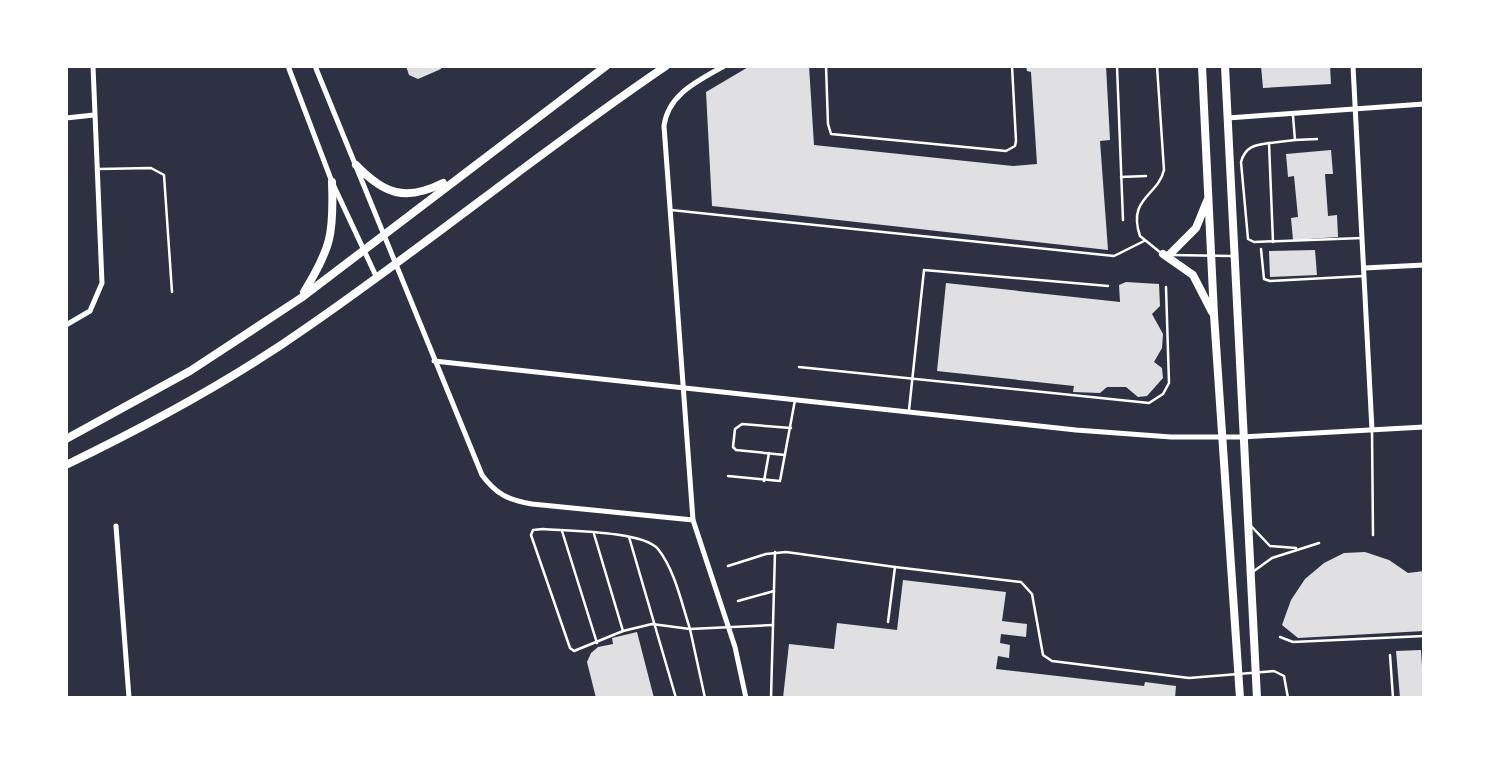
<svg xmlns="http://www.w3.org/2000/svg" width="1490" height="764" viewBox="0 0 1490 764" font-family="Georgia,serif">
  <rect width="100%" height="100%" fill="#2d3142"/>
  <!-- building -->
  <g fill="#e0e0e3">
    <polygon points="406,66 440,66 441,69 418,79 409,75"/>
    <polygon points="750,66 809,66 814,145 1013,166 1037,164 1031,72 1027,71 1026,66 1106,66 1110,140 1100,141 1108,250 712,206 706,92"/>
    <polygon points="1261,66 1330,66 1331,84 1263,88"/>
    <polygon points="1331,150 1333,174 1325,174 1328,216 1337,215 1338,237 1293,240 1291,218 1298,217 1294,176 1288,177 1286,154"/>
    <polygon points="1315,250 1317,275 1270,277 1269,251"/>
    <polygon points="1126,282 1159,284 1160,306 1152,314 1163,334 1162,348 1154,362 1162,368 1163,378 1147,396 1138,397 1126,387 1107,387 1100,393 1073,392 1074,386 937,371 946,283 1120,302 1119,285"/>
    <polygon points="1365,552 1389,560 1408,573 1424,571 1424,631 1298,638 1282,625 1291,600 1305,579 1324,563 1344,553"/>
    <polygon points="903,580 1006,592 1002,621 1027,624 1026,637 1001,634 1000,643 1010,645 1009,658 998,656 996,669 1144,686 1145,682 1176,686 1175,698 783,698 789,644 834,649 837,623 897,630"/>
    <polygon points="637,632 654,698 596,698 587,662 591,653 598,647 613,644 612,638"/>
    <polygon points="1421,650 1424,698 1400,698 1396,651"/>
  </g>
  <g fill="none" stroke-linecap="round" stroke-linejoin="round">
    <!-- service -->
    <g stroke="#fff" stroke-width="2.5">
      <polyline points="826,66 828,124 831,134 1006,151 1015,146 1016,141 1012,66"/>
      <polyline points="1117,66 1123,220"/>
      <path d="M 1157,66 L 1164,170 C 1158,196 1127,198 1140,236 L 1161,253"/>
      <polyline points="1293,116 1295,140 1317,139"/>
      <path d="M 1269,143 C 1254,145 1245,147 1241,162 L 1248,239 L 1254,242 L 1362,238"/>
      <polyline points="99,169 151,168 164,175 172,292"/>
      <polyline points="1121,177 1146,176"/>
      <polyline points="671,210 1114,256 1144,241"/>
      <polyline points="1273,242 1269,143 1295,140"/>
      <polyline points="1261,249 1264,279 1270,281 1364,276"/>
      <polyline points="1171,255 1231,256"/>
      <polyline points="799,367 1149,403 1163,394 1169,383 1166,287"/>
      <polyline points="909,410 924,270 1108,286"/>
      <polyline points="1372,430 1373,535"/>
      <polyline points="785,455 736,450 733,447 735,429 742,424 791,428"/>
      <polyline points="728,476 780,481 795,400"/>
      <polyline points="764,481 769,453"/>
      <polyline points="1252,527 1270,546 1296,548"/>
      <path d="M 543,529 C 568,531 643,531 658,549 C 675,570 682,605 690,629 L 652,624 L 623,631 L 574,651 L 570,648 L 531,535 L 533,530 Z"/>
      <polyline points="562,531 597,643"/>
      <polyline points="594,534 623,631"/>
      <polyline points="629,537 676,698"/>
      <polyline points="728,566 766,554 786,552 895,567"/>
      <polyline points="1254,571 1272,558 1319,543"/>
      <polyline points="738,601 774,591"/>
      <polyline points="888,622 895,567 1021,582 1032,594 1043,655 1052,661 1189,678 1274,671 1284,676 1288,698"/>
      <polyline points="1280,637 1293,642 1424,636"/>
      <polyline points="1390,655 1393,698"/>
      <polyline points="705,698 690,629 773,625"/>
      <polyline points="771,698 775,552"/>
    </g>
    <!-- minor -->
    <g stroke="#fff" stroke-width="5">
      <polyline points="288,66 332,182 376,276"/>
      <path d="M 315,66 L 482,475 C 496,494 508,500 532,504 L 693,520"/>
      <path d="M 724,66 C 698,81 668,94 664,126 L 693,520 L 735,647 L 746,698"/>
      <polyline points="1353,66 1372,430"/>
      <polyline points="66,118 94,115"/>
      <polyline points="1228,118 1424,104"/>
      <polyline points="1364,268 1424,265"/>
      <polyline points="66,325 90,311 102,283 93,66"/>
      <polyline points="434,361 1076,430 1171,437 1242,437 1424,427"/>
      <polyline points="116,526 129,698"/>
    </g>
    <!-- secondary -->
    <g stroke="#fff" stroke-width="8">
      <polyline points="1202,66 1214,315 1240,698"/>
      <polyline points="1225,66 1257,698"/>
      <path d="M 356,165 C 384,194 405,202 443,183"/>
      <polyline points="1163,254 1193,275 1212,312"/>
      <polyline points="1169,255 1196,228 1207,201"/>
      <path d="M 304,292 C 331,248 334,234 332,182"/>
      <polyline points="66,439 190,371 301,298 606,66"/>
      <path d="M 66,465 C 149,425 231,381 306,328 C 428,244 543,149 666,66"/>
    </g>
  </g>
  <!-- border -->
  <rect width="1490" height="764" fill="none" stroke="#ffffff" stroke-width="136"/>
</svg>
